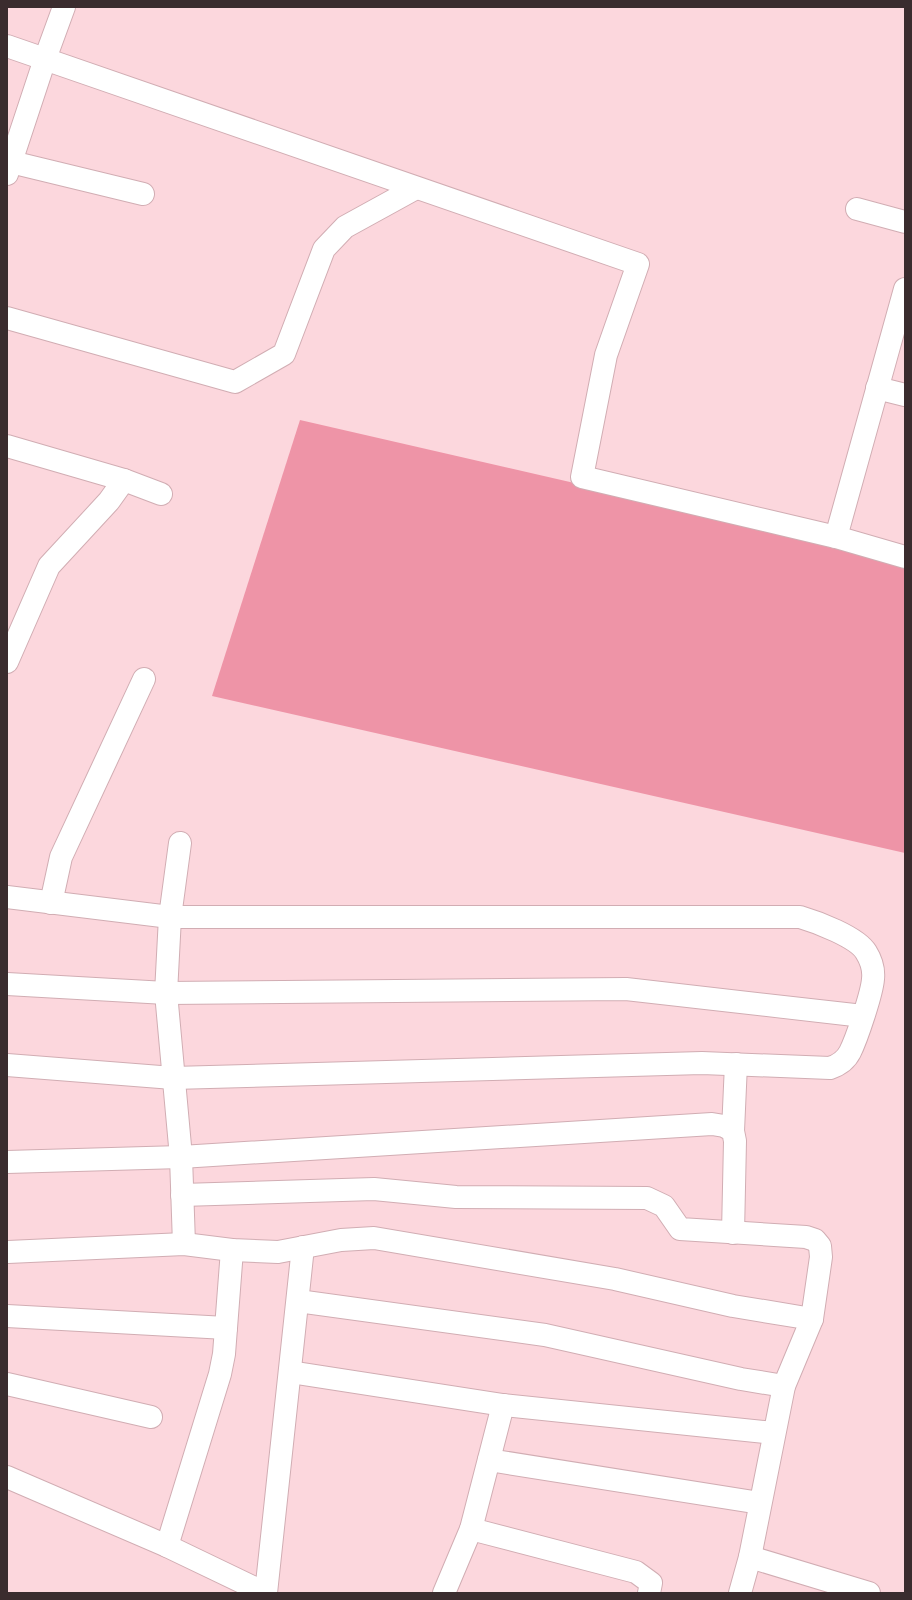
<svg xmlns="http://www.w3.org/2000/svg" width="912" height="1600" viewBox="0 0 912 1600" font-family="'Asap Condensed',sans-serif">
  <rect width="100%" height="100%" fill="#fcd7dd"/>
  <!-- green -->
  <polygon fill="#ee94a7" points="300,420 905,559 905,853 212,696"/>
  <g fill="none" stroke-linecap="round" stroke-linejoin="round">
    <!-- minor casing -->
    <g stroke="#d1adb3" stroke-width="24">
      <g id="minor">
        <polyline points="7,46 638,264 606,355 582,477 836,537 905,557"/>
        <polyline points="11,162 143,194"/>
        <polyline points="7,174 45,59 64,7"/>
        <polyline points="857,209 905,222"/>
        <polyline points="7,318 235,382 284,354 324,249 345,227 416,188"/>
        <polyline points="877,388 905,395"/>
        <polyline points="7,446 124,480 161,494"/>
        <polyline points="836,537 905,289"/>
        <polyline points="7,662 49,566 109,501 124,480"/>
        <polyline points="180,843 170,917 166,993 181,1157 184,1244"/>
        <path d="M 7,897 L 170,917 L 800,917 C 817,922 857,937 866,952 C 871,960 874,970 873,979 C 872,993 857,1038 850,1052 C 846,1060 839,1065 830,1068 L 702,1063 L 173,1078 L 7,1065"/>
        <polyline points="51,903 61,857 144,679"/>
        <polyline points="7,984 166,993 626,989 863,1016"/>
        <polyline points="733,1131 736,1064"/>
        <polyline points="7,1162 181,1157 712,1124 724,1126 733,1131 735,1141 733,1233"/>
        <polyline points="182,1195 374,1189 456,1197 647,1198 664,1206 680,1229 806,1237 815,1240 820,1246 821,1257 812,1319 784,1386 750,1557 740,1593"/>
        <polyline points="8,1252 184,1244 232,1250 278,1252 341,1240 374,1238 615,1279 733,1306 812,1319"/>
        <polyline points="298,1301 545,1335 741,1379 784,1386"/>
        <polyline points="7,1316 226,1328"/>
        <polyline points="290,1372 503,1405 774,1433"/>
        <polyline points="7,1384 151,1417"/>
        <polyline points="489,1460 760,1503"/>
        <polyline points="7,1477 167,1546 265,1593"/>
        <polyline points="471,1529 636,1572 651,1583 649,1593"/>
        <polyline points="167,1546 220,1374 224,1354 232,1250"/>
        <polyline points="750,1557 869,1593"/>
        <polyline points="266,1593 303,1247"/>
        <polyline points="444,1593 471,1529 503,1405"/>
      </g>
    </g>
    <!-- minor -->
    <use href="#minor" stroke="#fff" stroke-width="22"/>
  </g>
  <!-- border -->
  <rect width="912" height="1600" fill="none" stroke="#3a2c2e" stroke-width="16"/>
</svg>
